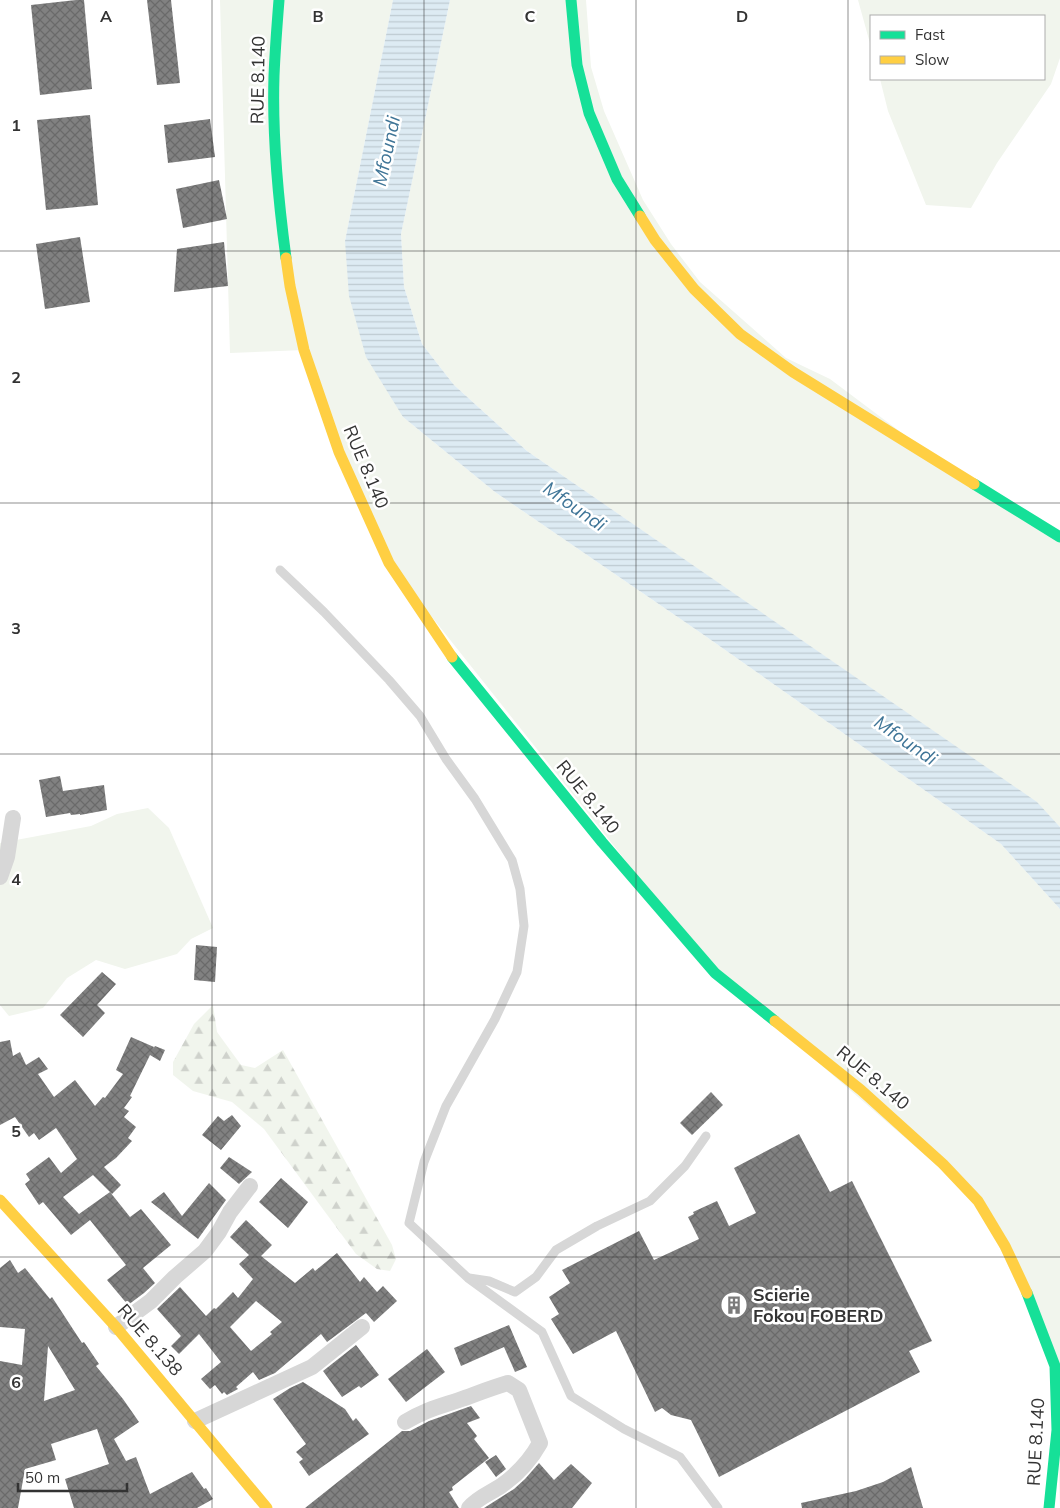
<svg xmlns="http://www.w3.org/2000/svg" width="1060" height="1508" viewBox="0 0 1060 1508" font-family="Mulish,sans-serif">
  <defs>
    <pattern id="forest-firs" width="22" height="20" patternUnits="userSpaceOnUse" patternTransform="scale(1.25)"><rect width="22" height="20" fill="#f1f5ed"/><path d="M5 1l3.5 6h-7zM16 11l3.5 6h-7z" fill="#cfd2cc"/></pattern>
    <pattern id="water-rules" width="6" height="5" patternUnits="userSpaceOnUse" patternTransform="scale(1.25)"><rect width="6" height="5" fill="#ddebf3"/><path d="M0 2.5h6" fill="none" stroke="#becad1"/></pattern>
    <pattern id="building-cross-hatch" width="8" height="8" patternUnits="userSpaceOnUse" patternTransform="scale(1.25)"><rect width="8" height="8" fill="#818181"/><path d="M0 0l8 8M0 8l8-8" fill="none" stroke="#6a6a6a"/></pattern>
  </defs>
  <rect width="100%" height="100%" fill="#fff"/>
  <!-- green -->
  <g fill="#f1f5ed">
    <polygon points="220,0 393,0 345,241 403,417 495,492 701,633 1001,844 1060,909 1060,1508 1055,1366 978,1201 715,973 389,563 304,350 230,353"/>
    <polygon points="450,0 586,0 591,67 604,111 643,200 671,244 700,282 786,358 830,379 946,466 1060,537 1060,827 1036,802 527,451 454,385 422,344 404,287 401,234"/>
    <polygon points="858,0 1060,0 1060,58 1051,84 997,163 971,208 926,205 888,111 880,79 1044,79 1044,16 871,16 871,47"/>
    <polygon points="148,808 169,828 213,928 191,939 177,954 125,969 96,960 67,978 43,1008 9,1016 0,1005 0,843 91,826 117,814"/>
  </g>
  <!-- forest -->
  <polygon fill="url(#forest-firs)" points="213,1005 217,1032 241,1065 255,1068 283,1050 392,1245 396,1259 390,1271 377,1269 356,1254 264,1129 232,1102 193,1091 173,1075 173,1062 194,1024"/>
  <!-- water -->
  <polygon fill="url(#water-rules)" points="393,0 450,0 401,234 404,287 422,344 454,385 527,451 1037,802 1060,827 1060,909 1001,844 701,633 495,492 403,417 366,357 349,296 345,241"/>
  <!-- building -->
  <g fill="url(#building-cross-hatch)" fill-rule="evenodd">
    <polygon points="76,0 84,0 92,89 40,95 31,5"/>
    <polygon points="147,0 171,0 180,83 157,85"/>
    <polygon points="90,115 98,205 46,210 37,120"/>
    <polygon points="210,119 215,157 168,163 164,125"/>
    <polygon points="219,180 227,219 183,228 176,189"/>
    <polygon points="80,237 90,302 45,309 36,244"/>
    <polygon points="224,242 228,286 174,292 177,249"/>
    <polygon points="60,776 63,791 104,785 107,810 80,815 80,814 71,815 70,813 46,817 39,780"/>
    <polygon points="196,945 217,947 215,982 194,980"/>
    <polygon points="102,972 116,984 97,1005 105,1013 83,1037 60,1015"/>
    <polygon points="131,1037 154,1047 153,1049 155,1046 165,1050 160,1061 150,1055 130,1096 132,1097 124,1108 129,1111 124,1117 136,1127 128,1138 132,1141 116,1158 104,1167 121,1185 112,1194 93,1175 63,1197 79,1214 110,1192 130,1217 141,1209 171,1245 143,1268 155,1283 144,1293 128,1305 107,1280 126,1265 90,1220 71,1235 43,1202 39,1205 25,1184 30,1180 26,1174 49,1157 61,1173 77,1159 56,1128 39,1140 34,1133 29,1137 15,1117 0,1125 0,1042 10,1040 13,1056 20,1052 26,1065 39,1057 48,1069 38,1074 54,1097 75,1080 95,1106 103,1097 105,1098 123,1074 116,1070"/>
    <polygon points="711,1092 723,1105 692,1135 680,1123"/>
    <polygon points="232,1115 241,1126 221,1150 202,1135 218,1116 224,1121"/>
    <polygon points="799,1134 830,1192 852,1181 932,1341 909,1351 920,1372 719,1477 691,1420 671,1415 662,1408 655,1412 616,1331 573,1354 551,1319 559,1314 549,1297 570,1283 562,1270 639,1231 654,1260 699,1239 688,1217 694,1214 693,1212 717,1201 729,1226 756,1213 734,1168"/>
    <polygon points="229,1157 252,1172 239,1184 220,1168"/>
    <polygon points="281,1178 308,1202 288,1228 259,1202"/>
    <polygon points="209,1183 226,1200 198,1239 151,1202 164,1192 182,1216"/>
    <path d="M 246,1220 L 272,1245 L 261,1256 L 295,1283 L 313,1268 L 315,1271 L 337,1253 L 360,1282 L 364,1277 L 377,1292 L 383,1286 L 397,1301 L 374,1322 L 366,1313 L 327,1342 L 321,1334 L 275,1373 L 259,1380 L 253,1372 L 236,1387 L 238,1389 L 227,1395 L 224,1392 L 222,1394 L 215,1385 L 210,1389 L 201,1379 L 221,1362 L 199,1334 L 179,1354 L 171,1346 L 181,1336 L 157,1309 L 180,1287 L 206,1316 L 214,1308 L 216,1309 L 233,1292 L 238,1298 L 253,1279 L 239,1264 L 249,1255 L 230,1237 ZM 256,1301 L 282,1322 L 270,1332 L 272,1334 L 251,1351 L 230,1327 Z"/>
    <path d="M 10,1260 L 18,1273 L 25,1268 L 50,1299 L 52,1297 L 82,1343 L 84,1342 L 99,1364 L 96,1366 L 123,1399 L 139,1422 L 114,1439 L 126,1461 L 136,1457 L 150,1494 L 192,1472 L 204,1489 L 206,1488 L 213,1499 L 197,1508 L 74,1508 L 65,1479 L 109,1464 L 97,1429 L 51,1444 L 56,1460 L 25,1469 L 18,1508 L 0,1508 L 0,1361 L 22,1365 L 25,1329 L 0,1327 L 0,1268 ZM 48,1346 L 75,1390 L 44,1401 Z"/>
    <polygon points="509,1325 527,1367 515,1372 504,1347 461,1366 454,1348"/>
    <polygon points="356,1345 379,1375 361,1388 359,1386 342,1397 323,1371"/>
    <polygon points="427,1349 445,1372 406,1402 388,1379"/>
    <polygon points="303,1382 345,1409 353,1421 356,1418 369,1434 309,1476 299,1462 303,1459 296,1452 306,1444 273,1399 290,1388"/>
    <polygon points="471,1406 480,1418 467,1423 477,1436 474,1439 489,1458 452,1487 453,1490 449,1492 459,1508 305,1508 402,1431 410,1431 429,1421"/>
    <polygon points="496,1455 506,1469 496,1477 485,1462"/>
    <polygon points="539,1463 554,1480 571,1464 592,1483 572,1508 484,1508 514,1489 525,1479"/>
    <polygon points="911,1467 923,1508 802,1508 801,1503 856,1491 883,1482"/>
  </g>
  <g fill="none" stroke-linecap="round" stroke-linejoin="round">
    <!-- lane -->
    <g stroke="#d7d7d7" stroke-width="9">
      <polyline points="280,570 324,612 389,680 420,716 446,759 475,799 512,860 520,889 524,926 517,972 495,1019 446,1106 424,1162 409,1223 468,1278 542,1332 571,1396 624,1429 680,1457 718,1508"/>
      <polyline points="469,1278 489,1281 515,1292 536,1277 556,1250 597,1226 650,1201 685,1166 706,1136"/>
    </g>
    <!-- street -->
    <g stroke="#d7d7d7" stroke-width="16">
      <polyline points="0,877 7,857 13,818"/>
      <polyline points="116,1327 151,1301 175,1277 205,1251 219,1232 230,1212 250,1186"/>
      <polyline points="195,1421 312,1367 362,1327"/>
      <path d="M 405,1422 C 425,1410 438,1407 459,1400 C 476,1394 491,1388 508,1383 L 519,1390 L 540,1443 C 530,1461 518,1474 501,1486 C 490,1493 477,1498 469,1508"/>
    </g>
    <!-- fast -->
    <g stroke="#16e098" stroke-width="11">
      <path d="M 279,0 C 277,25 275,51 274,76 C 272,137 278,198 286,258"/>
      <polyline points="571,0 577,65 589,113 617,179 640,216"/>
      <polyline points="974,484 1060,537"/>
      <polyline points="452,657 602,842 715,973 775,1021"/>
      <polyline points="1027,1293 1055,1366 1057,1430 1049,1508"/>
    </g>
    <!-- slow -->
    <g stroke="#ffcf43" stroke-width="11">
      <polyline points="640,216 655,240 694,289 740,334 793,372 974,484"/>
      <polyline points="286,258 290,286 304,350 339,452 389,563 452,657"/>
      <polyline points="775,1021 861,1090 943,1164 978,1201 1005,1246 1027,1293"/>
      <polyline points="0,1200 116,1327 267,1508"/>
    </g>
  </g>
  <!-- grid -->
  <path fill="none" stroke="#333" stroke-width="1" stroke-opacity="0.55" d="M 212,0 L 212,1508M 424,0 L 424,1508M 636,0 L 636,1508M 848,0 L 848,1508M 0,251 L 1060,251M 0,503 L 1060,503M 0,754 L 1060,754M 0,1005 L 1060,1005M 0,1257 L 1060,1257"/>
  <!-- icons -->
  <defs>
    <g id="building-ring" transform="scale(1.4375)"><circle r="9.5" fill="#fff" stroke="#7a7a7a" stroke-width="1.5"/><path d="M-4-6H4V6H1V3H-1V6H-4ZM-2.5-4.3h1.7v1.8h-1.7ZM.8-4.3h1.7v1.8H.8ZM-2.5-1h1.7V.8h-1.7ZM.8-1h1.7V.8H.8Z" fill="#7a7a7a"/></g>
  </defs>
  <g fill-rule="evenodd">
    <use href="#building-ring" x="734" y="1305"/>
  </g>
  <g text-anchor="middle" stroke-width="5" stroke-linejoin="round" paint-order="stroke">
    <!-- street labels -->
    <g font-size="18" fill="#333" stroke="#fff">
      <text transform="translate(258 80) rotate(-89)" y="6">RUE 8.140</text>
      <text transform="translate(366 467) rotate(67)" y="6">RUE 8.140</text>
      <text transform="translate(588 797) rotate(51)" y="6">RUE 8.140</text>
      <text transform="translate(873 1078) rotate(40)" y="6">RUE 8.140</text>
      <text transform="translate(150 1340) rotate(49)" y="6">RUE 8.138</text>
      <text transform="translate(1036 1442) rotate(-87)" y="6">RUE 8.140</text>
    </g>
    <!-- poi labels -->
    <g font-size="18" font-weight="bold" fill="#333" stroke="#fff" text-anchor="start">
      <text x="753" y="1301">Scierie<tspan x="753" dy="21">Fokou FOBERD</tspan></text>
    </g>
    <!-- water labels -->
    <g font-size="19" font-style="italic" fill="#3f7597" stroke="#fff">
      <text transform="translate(386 151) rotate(-78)" y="7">Mfoundi</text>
      <text transform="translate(575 506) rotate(35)" y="7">Mfoundi</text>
      <text transform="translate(906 740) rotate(35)" y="7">Mfoundi</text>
    </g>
  </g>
  <g font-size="16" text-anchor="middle" font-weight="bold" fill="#333" stroke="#fff" stroke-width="5" stroke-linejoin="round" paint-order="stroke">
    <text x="106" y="22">A</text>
    <text x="318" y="22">B</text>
    <text x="530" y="22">C</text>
    <text x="742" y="22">D</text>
    <text x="16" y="131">1</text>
    <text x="16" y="383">2</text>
    <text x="16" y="634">3</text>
    <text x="16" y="885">4</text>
    <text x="16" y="1137">5</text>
    <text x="16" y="1388">6</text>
  </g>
  <!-- legend -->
  <rect x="870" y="15" width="175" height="65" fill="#ffffff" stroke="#adadad"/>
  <rect x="880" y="31" width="25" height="8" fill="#16e098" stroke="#adadad"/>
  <text x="915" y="40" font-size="15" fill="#333333">Fast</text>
  <rect x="880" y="56" width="25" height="8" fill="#ffcf43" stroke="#adadad"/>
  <text x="915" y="65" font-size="15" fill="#333333">Slow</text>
  <!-- scale -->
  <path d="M18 1483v8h109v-8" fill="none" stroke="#333333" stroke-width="2.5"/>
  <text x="25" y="1483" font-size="15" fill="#333333" stroke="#ffffff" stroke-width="4" paint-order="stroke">50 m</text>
</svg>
